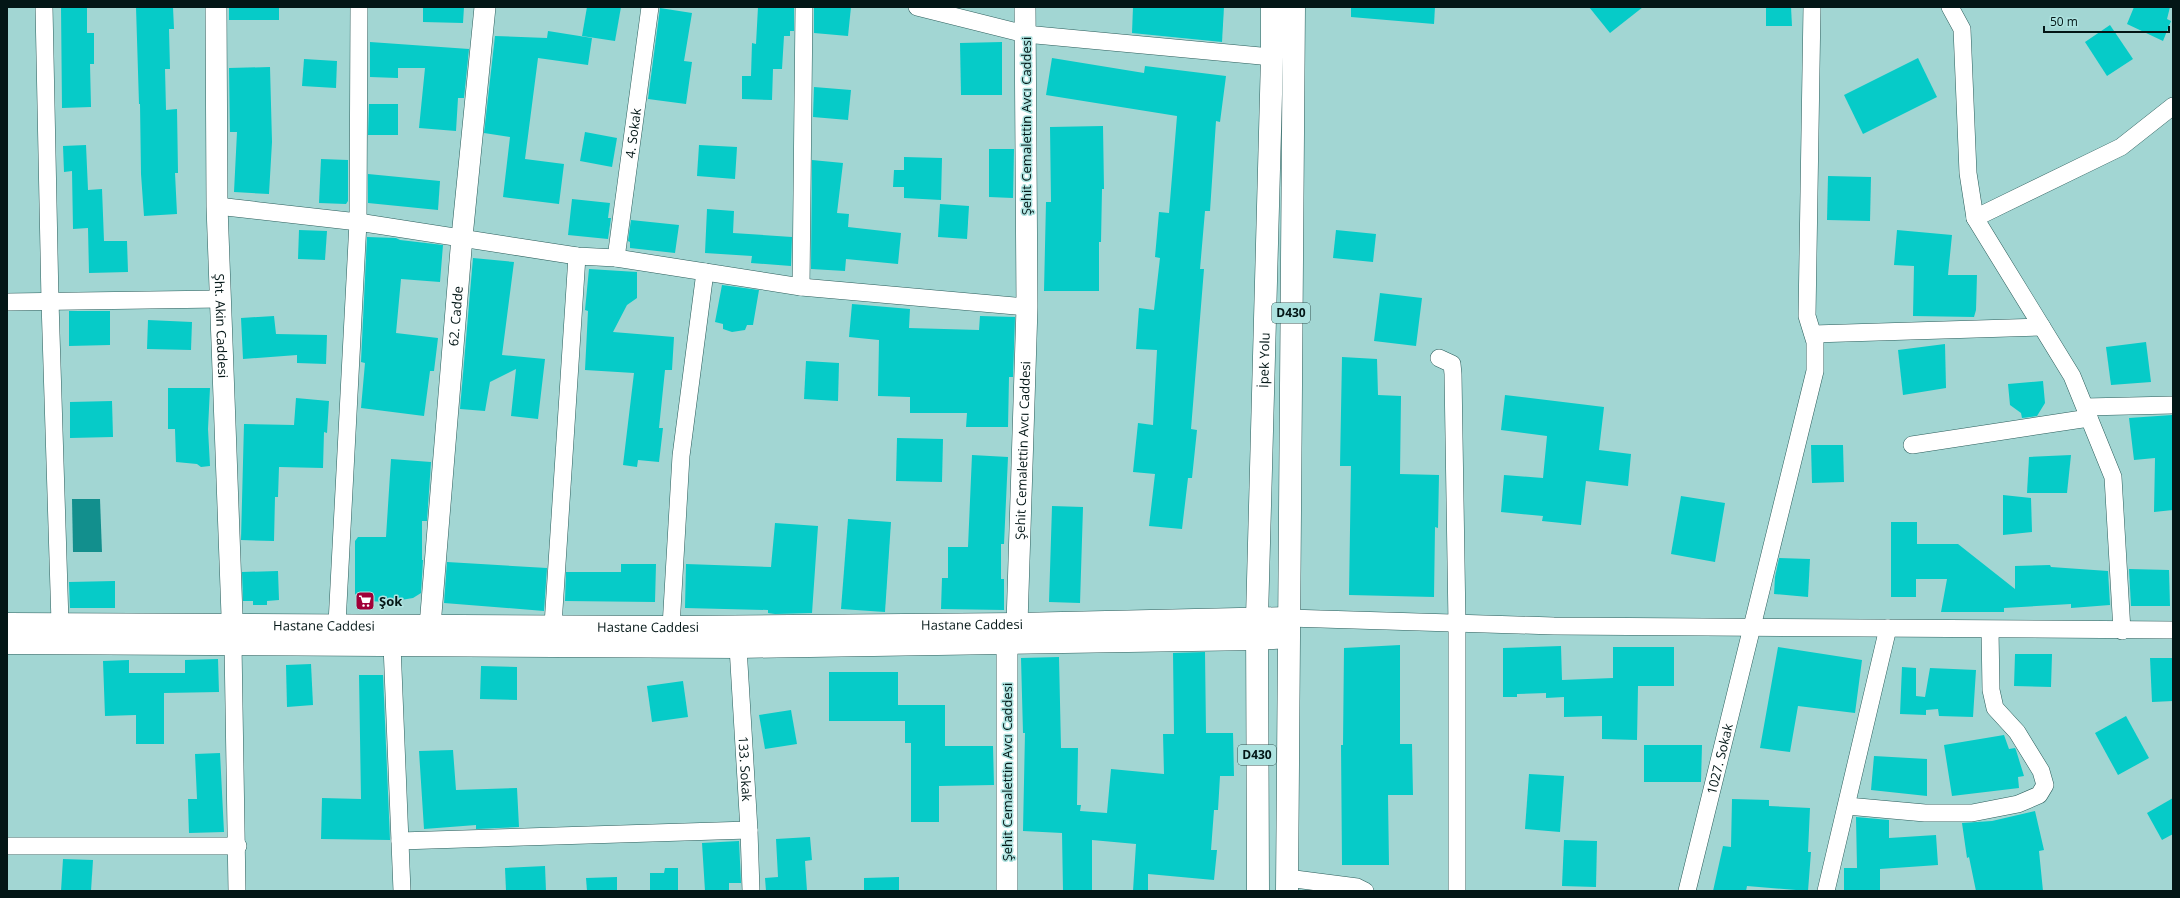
<svg xmlns="http://www.w3.org/2000/svg" width="2180" height="898" viewBox="0 0 2180 898" font-family="'Open Sans',sans-serif">
  <rect width="100%" height="100%" fill="#a2d6d3"/>
  <!-- water -->
  <polygon fill="#128f8d" points="72,499 100,499 102,552 73,552"/>
  <!-- building -->
  <g fill="#06cbc8">
    <polygon points="61,7 87,7 87,33 94,33 94,64 90,64 91,107 62,108"/>
    <polygon points="136,7 173,7 174,29 169,29 170,69 165,69 166,110 177,109 178,173 175,173 177,214 144,216 141,174 140,104 139,104"/>
    <rect x="229" y="7" width="50" height="13"/>
    <polygon points="423,7 464,7 463,23 423,22"/>
    <polygon points="587,7 621,7 615,41 582,36"/>
    <polygon points="758,7 794,7 794,31 790,31 790,36 784,36 782,69 773,69 772,100 742,99 742,76 751,76 752,43 756,44"/>
    <polygon points="814,7 851,7 848,36 814,33"/>
    <polygon points="1133,7 1224,7 1222,42 1132,33"/>
    <polygon points="1351,7 1435,7 1434,24 1351,17"/>
    <polygon points="1589,7 1643,7 1610,33"/>
    <polygon points="1766,7 1791,7 1792,26 1766,26"/>
    <polygon points="2134,7 2170,7 2167,19 2171,21 2163,41 2127,24"/>
    <polygon points="660,8 692,13 684,61 692,62 686,104 648,99"/>
    <polygon points="2110,25 2133,59 2107,76 2085,42"/>
    <polygon points="548,31 592,38 588,65 538,58 525,159 564,164 559,204 503,197 510,137 484,133 495,36 547,38"/>
    <polygon points="370,42 469,49 464,98 458,98 456,131 419,128 425,68 398,68 398,78 370,77"/>
    <polygon points="1002,42 1002,95 961,95 960,43"/>
    <polygon points="1052,58 1144,73 1145,66 1226,76 1220,122 1216,121 1210,211 1205,211 1200,269 1204,269 1191,429 1197,430 1192,478 1188,478 1182,529 1149,526 1155,474 1133,472 1138,423 1153,425 1157,350 1136,349 1139,308 1154,310 1160,258 1155,257 1159,212 1169,213 1177,116 1046,95"/>
    <polygon points="1918,58 1937,97 1863,134 1844,95"/>
    <polygon points="304,59 337,61 336,88 302,86"/>
    <polygon points="270,67 272,142 269,194 234,192 237,132 230,132 229,68"/>
    <polygon points="814,87 851,90 848,120 813,117"/>
    <polygon points="369,104 398,104 398,135 368,135"/>
    <polygon points="1103,126 1104,189 1102,189 1101,242 1099,242 1099,291 1044,291 1046,202 1051,202 1050,127"/>
    <polygon points="585,132 617,138 612,167 580,161"/>
    <polygon points="86,145 88,190 102,189 104,241 127,241 128,272 89,273 88,228 73,229 72,171 64,172 63,146"/>
    <polygon points="699,145 737,147 735,179 697,176"/>
    <polygon points="989,149 1014,149 1013,198 989,197"/>
    <polygon points="904,157 942,158 941,200 904,198 904,187 893,187 894,170 904,170"/>
    <polygon points="321,159 348,160 348,201 346,204 319,203"/>
    <polygon points="812,160 843,163 837,213 849,214 848,227 901,233 898,264 846,259 845,271 811,269"/>
    <polygon points="368,174 440,181 438,210 368,203"/>
    <polygon points="1828,176 1871,177 1870,221 1827,220"/>
    <polygon points="572,199 610,203 608,218 611,218 608,239 568,235"/>
    <polygon points="940,204 969,206 967,239 938,237"/>
    <polygon points="707,209 734,211 733,233 792,237 791,266 751,263 752,256 705,253"/>
    <polygon points="631,220 679,225 675,253 630,248 630,242 628,241"/>
    <polygon points="299,230 327,231 325,260 298,259"/>
    <polygon points="1336,230 1376,234 1373,262 1333,258"/>
    <polygon points="1897,230 1952,235 1948,275 1977,275 1976,310 1974,317 1913,316 1914,266 1894,265"/>
    <polygon points="367,237 396,238 400,240 443,245 440,282 401,279 396,333 438,338 434,371 430,371 424,416 361,408 365,363 361,362"/>
    <polygon points="473,258 514,262 502,355 545,359 538,419 511,416 516,369 490,382 485,411 460,409"/>
    <polygon points="589,269 637,272 637,298 627,305 613,332 674,337 672,370 665,370 659,428 663,428 659,462 638,460 637,467 623,465 634,373 585,370 588,311 585,310"/>
    <polygon points="722,285 759,290 753,325 747,325 745,330 732,332 723,329 723,324 715,322"/>
    <polygon points="1380,293 1422,298 1416,346 1374,341"/>
    <polygon points="852,304 910,309 909,328 979,330 980,316 1015,317 1013,377 1009,377 1008,427 966,427 967,413 910,413 910,397 878,396 879,340 849,337"/>
    <polygon points="69,311 110,311 110,345 69,346"/>
    <polygon points="274,316 276,334 327,335 326,364 297,363 297,355 243,359 241,318"/>
    <polygon points="148,320 192,322 191,350 147,349"/>
    <polygon points="2146,342 2151,382 2111,385 2106,347"/>
    <polygon points="1945,344 1946,388 1903,395 1898,350"/>
    <polygon points="1342,357 1377,359 1378,395 1401,396 1400,474 1439,475 1438,528 1435,527 1434,597 1349,595 1351,466 1340,466"/>
    <polygon points="806,361 839,363 838,401 804,399"/>
    <polygon points="2043,381 2045,403 2037,416 2022,418 2021,413 2010,405 2008,384"/>
    <polygon points="168,388 210,388 208,429 210,466 201,467 197,464 176,462 175,429 168,429"/>
    <polygon points="1505,395 1604,407 1599,450 1631,454 1628,486 1586,481 1581,525 1542,521 1543,516 1501,512 1504,475 1543,478 1547,436 1501,430"/>
    <polygon points="296,398 329,401 327,433 324,432 323,468 279,467 278,497 275,497 274,541 241,540 244,424 294,425"/>
    <polygon points="112,401 113,437 70,438 70,402"/>
    <polygon points="2172,415 2173,510 2154,512 2155,458 2134,460 2129,418"/>
    <polygon points="897,438 943,439 942,482 896,481"/>
    <polygon points="1811,445 1843,445 1844,482 1812,483"/>
    <polygon points="972,455 1008,457 1004,544 1001,544 1001,579 1004,579 1004,610 941,609 942,578 948,578 948,547 968,547"/>
    <polygon points="2071,455 2067,493 2027,493 2029,457"/>
    <polygon points="391,459 431,462 427,521 422,521 422,560 423,560 421,593 413,598 389,602 366,601 355,594 355,541 358,537 386,537"/>
    <polygon points="2003,495 2031,498 2032,532 2003,535"/>
    <polygon points="1681,496 1725,503 1715,562 1671,554"/>
    <polygon points="1052,506 1083,507 1080,603 1049,602"/>
    <polygon points="848,519 891,522 885,612 841,609"/>
    <polygon points="1891,522 1917,522 1917,544 1958,544 2015,589 2015,566 2050,565 2051,567 2108,571 2110,605 2071,608 2071,604 2004,608 2004,612 1941,612 1947,579 1916,579 1916,597 1891,597"/>
    <polygon points="775,523 818,526 812,613 775,614 768,613 768,610 685,608 686,564 771,567"/>
    <polygon points="1779,558 1810,559 1808,597 1774,594 1775,577"/>
    <polygon points="447,562 547,568 544,611 444,603"/>
    <polygon points="621,564 656,564 655,602 565,601 566,572 621,572"/>
    <polygon points="2129,569 2169,570 2170,606 2131,606"/>
    <polygon points="278,571 279,600 267,601 267,605 253,605 253,601 243,601 242,572"/>
    <polygon points="115,581 115,608 70,608 69,582"/>
    <polygon points="1400,645 1400,744 1412,744 1413,795 1388,795 1389,865 1342,865 1341,745 1343,745 1344,648"/>
    <polygon points="1561,646 1562,680 1613,678 1613,647 1674,647 1674,686 1638,686 1637,740 1602,739 1602,716 1564,717 1564,697 1546,698 1546,693 1517,694 1517,697 1503,697 1503,648"/>
    <polygon points="1778,647 1862,660 1855,713 1798,706 1790,752 1760,748"/>
    <polygon points="1205,652 1206,733 1233,733 1234,776 1220,776 1218,810 1214,810 1211,850 1217,850 1214,880 1148,874 1148,891 1133,891 1136,844 1092,840 1092,891 1063,891 1062,833 1023,831 1025,733 1023,733 1021,658 1059,657 1061,748 1078,748 1077,805 1081,805 1080,811 1107,813 1111,769 1164,774 1163,734 1174,734 1173,653"/>
    <polygon points="2015,654 2052,654 2051,687 2014,686"/>
    <polygon points="2150,658 2173,658 2173,701 2152,702"/>
    <polygon points="218,659 219,692 164,693 164,744 136,744 136,715 105,716 103,661 129,660 129,673 185,673 185,660"/>
    <polygon points="311,664 313,705 287,707 286,665"/>
    <polygon points="481,666 517,667 517,700 480,699"/>
    <polygon points="1902,667 1916,668 1916,696 1925,697 1930,668 1976,670 1973,717 1939,716 1938,709 1926,710 1926,715 1900,714"/>
    <polygon points="829,672 898,672 898,705 945,705 945,746 993,746 994,785 939,786 939,822 911,822 911,743 905,743 905,721 829,721"/>
    <polygon points="359,675 383,675 390,840 321,839 322,798 361,799"/>
    <polygon points="683,681 688,717 652,722 647,686"/>
    <polygon points="791,710 797,744 765,749 759,715"/>
    <polygon points="2126,716 2149,758 2118,775 2095,733"/>
    <polygon points="2004,735 2009,749 2015,748 2016,750 2024,776 2018,777 2019,788 1952,796 1944,745"/>
    <polygon points="1644,745 1702,745 1701,782 1644,782"/>
    <polygon points="453,750 456,790 517,788 519,827 476,829 476,825 424,829 419,751"/>
    <polygon points="220,753 224,832 189,833 188,799 197,799 195,754"/>
    <polygon points="1874,756 1927,759 1927,796 1871,790"/>
    <polygon points="1529,774 1564,776 1560,832 1525,829"/>
    <polygon points="2173,798 2173,834 2162,840 2147,813"/>
    <polygon points="1732,799 1769,800 1769,806 1810,808 1808,852 1811,852 1808,891 1747,886 1746,891 1713,891 1723,846 1731,847"/>
    <polygon points="2035,811 2044,850 2039,851 2043,891 1976,891 1969,857 1967,858 1962,823 1992,821"/>
    <polygon points="1856,817 1889,820 1889,838 1936,835 1938,865 1880,869 1880,891 1844,891 1844,868 1857,868"/>
    <polygon points="810,837 812,860 805,861 807,891 766,891 765,878 778,877 776,839"/>
    <polygon points="1564,840 1597,841 1596,887 1562,886"/>
    <polygon points="739,841 741,883 729,883 729,891 705,891 702,843"/>
    <polygon points="63,859 93,860 91,891 61,891"/>
    <polygon points="545,866 546,891 506,891 505,868"/>
    <polygon points="665,868 678,868 678,891 650,891 650,873 664,873"/>
    <polygon points="617,877 617,891 587,891 586,878"/>
    <polygon points="899,877 899,891 864,891 864,878"/>
  </g>
  <g fill="none" stroke-linecap="round" stroke-linejoin="round">
    <!-- minor casing -->
    <g stroke="#2b5d5b" stroke-width="18">
      <g id="minor">
        <polyline points="44,7 50,301 60,623"/>
        <polyline points="917,7 1025,34 1272,57"/>
        <polyline points="1950,7 1962,29 1968,173 1975,218 2072,376 2113,477 2122,631"/>
        <polyline points="217,206 358,222 577,256 616,258 801,287 1027,307"/>
        <polyline points="1975,218 2121,147 2173,106"/>
        <path id="s1" d="M 616,258 L 650,7"/>
        <polyline points="801,287 804,7"/>
        <polyline points="7,302 221,299"/>
        <polyline points="1813,334 2042,327"/>
        <polyline points="1439,358 1452,364 1453,374 1457,624 1457,891"/>
        <polyline points="2085,407 2173,405"/>
        <polyline points="1912,445 2089,418"/>
        <polyline points="1288,618 1554,626 2173,630"/>
        <polyline points="337,624 358,222 359,7"/>
        <polyline points="553,625 577,256"/>
        <polyline points="671,627 681,456 705,272"/>
        <polyline points="233,644 237,891"/>
        <polyline points="392,645 402,891"/>
        <path id="s2" d="M 738,647 L 749,830 L 751,891"/>
        <polyline points="1847,806 1925,813 1972,813 2018,804 2039,795 2045,785 2041,771 2017,732 1995,708 1991,690 1990,630"/>
        <polyline points="400,841 749,830"/>
        <polyline points="7,846 238,846"/>
        <polyline points="1287,878 1357,887 1365,891"/>
        <path id="s3" d="M 1687,891 L 1815,371 L 1815,342 L 1807,316 L 1812,7"/>
        <polyline points="1826,891 1888,628"/>
      </g>
    </g>
    <!-- tertiary casing -->
    <g stroke="#2b5d5b" stroke-width="22">
      <g id="tertiary">
        <path id="s4" d="M 216,7 L 217,206 L 233,643"/>
        <path id="s5" d="M 430,626 L 462,237 L 485,7"/>
        <path id="s6" d="M 1007,891 L 1007,644 L 1017,624 L 1027,307 L 1025,7"/>
      </g>
    </g>
    <!-- secondary casing -->
    <g stroke="#2b5d5b" stroke-width="23">
      <g id="secondary">
        <path id="s7" d="M 7,624 L 671,627 L 1017,624 L 1288,618"/>
        <polyline points="7,643 738,647 1257,639 1288,637"/>
      </g>
    </g>
    <!-- trunk casing -->
    <g stroke="#2b5d5b" stroke-width="23">
      <g id="trunk">
        <path id="s8" d="M 1258,891 L 1257,618 L 1272,57 L 1272,7"/>
        <polyline points="1287,891 1294,7"/>
      </g>
    </g>
    <!-- minor -->
    <use href="#minor" stroke="#fff" stroke-width="17"/>
    <!-- tertiary -->
    <use href="#tertiary" stroke="#fff" stroke-width="21"/>
    <!-- secondary -->
    <use href="#secondary" stroke="#fff" stroke-width="22"/>
    <!-- trunk -->
    <use href="#trunk" stroke="#fff" stroke-width="22"/>
  </g>
  <!-- icons -->
  <defs>
    <g id="supermarket-square" transform="scale(1)"><rect x="-9" y="-9" width="18" height="18" rx="4" fill="#a10038" stroke="#aee3e0"/><path d="M-6-5.5h2.5l.6 2H6L4.5 2H-2.5L-4.4-4H-6ZM-1.5 3.2a1.3 1.3 0 1 0 .1 0ZM3 3.2a1.3 1.3 0 1 0 .1 0Z" fill="#fff"/></g>
  </defs>
  <g fill-rule="evenodd">
    <use href="#supermarket-square" x="365" y="601"/>
  </g>
  <g text-anchor="middle" stroke-width="3" stroke-linejoin="round" paint-order="stroke">
    <!-- shield labels -->
    <g fill="#aee3e0" stroke="#365453" stroke-width="1">
      <rect x="1272" y="303" width="38" height="20" rx="3"/>
      <rect x="1238" y="745" width="38" height="20" rx="3"/>
    </g>
    <g font-size="12" font-weight="bold" fill="#031616">
      <text x="1291" y="317">D430</text>
      <text x="1257" y="759">D430</text>
    </g>
    <!-- street labels -->
    <g font-size="13" fill="#031616" stroke="#aee3e0">
      <text transform="translate(1026 126) rotate(-90)" y="5">Şehit Cemalettin Avcı Caddesi</text>
      <text dy="5" stroke="none"><textPath href="#s1" startOffset="126">4. Sokak</textPath></text>
      <text dy="5" stroke="none"><textPath href="#s5" startOffset="311">62. Cadde</textPath></text>
      <text dy="5" stroke="none"><textPath href="#s4" startOffset="319">Şht. Akin Caddesi</textPath></text>
      <text dy="5" stroke="none"><textPath href="#s8" startOffset="531">İpek Yolu</textPath></text>
      <text dy="5" stroke="none"><textPath href="#s6" startOffset="443">Şehit Cemalettin Avcı Caddesi</textPath></text>
      <text dy="5" stroke="none"><textPath href="#s7" startOffset="965">Hastane Caddesi</textPath></text>
      <text dy="5" stroke="none"><textPath href="#s7" startOffset="317">Hastane Caddesi</textPath></text>
      <text dy="5" stroke="none"><textPath href="#s7" startOffset="641">Hastane Caddesi</textPath></text>
      <text dy="5" stroke="none"><textPath href="#s3" startOffset="136">1027. Sokak</textPath></text>
      <text dy="5" stroke="none"><textPath href="#s2" startOffset="122">133. Sokak</textPath></text>
      <text transform="translate(1007 772) rotate(-90)" y="5">Şehit Cemalettin Avcı Caddesi</text>
    </g>
    <!-- poi labels -->
    <g font-size="13" font-weight="bold" fill="#031616" stroke="#aee3e0" text-anchor="start">
      <text x="379" y="606">Şok</text>
    </g>
  </g>
  <!-- border -->
  <rect width="2180" height="898" fill="none" stroke="#031616" stroke-width="16"/>
  <!-- scale -->
  <path d="M2044 26v6h125v-6" fill="none" stroke="#031616" stroke-width="2"/>
  <text x="2050" y="26" font-size="12" fill="#031616" stroke="#aee3e0" stroke-width="3" paint-order="stroke">50 m</text>
</svg>
